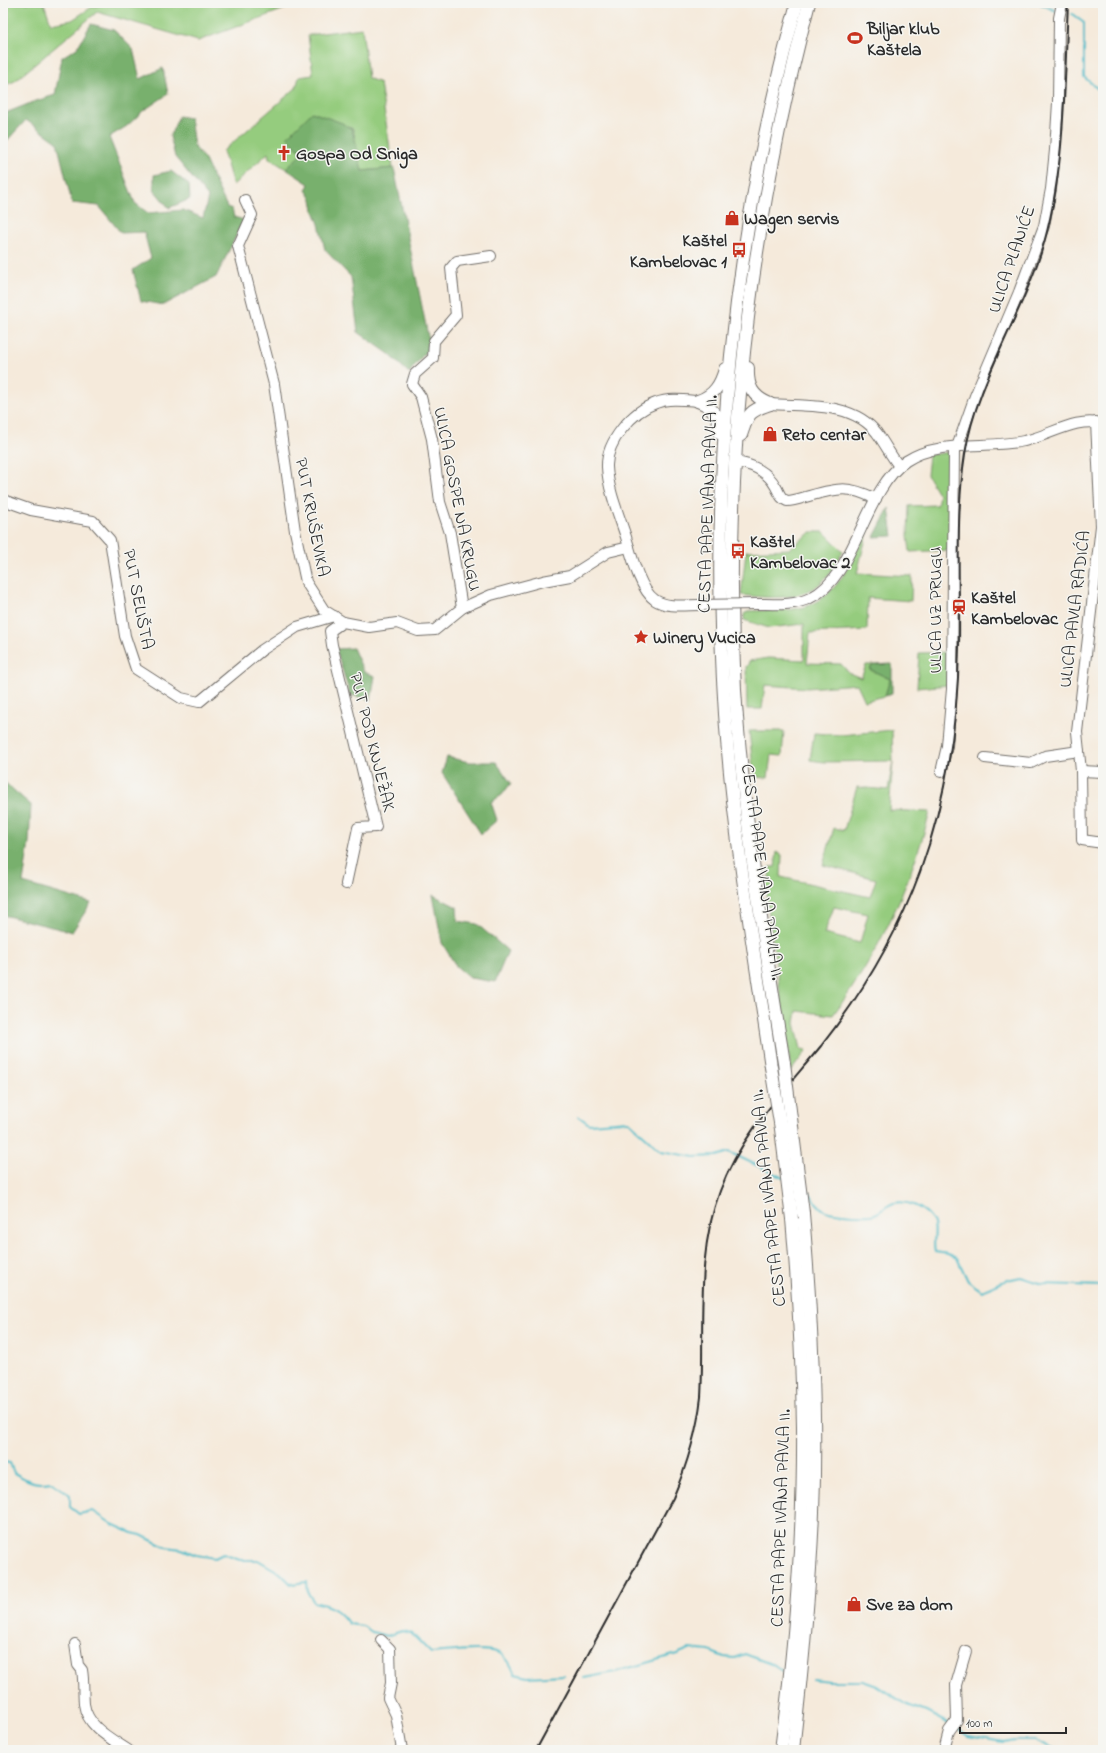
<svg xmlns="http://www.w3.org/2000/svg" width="1106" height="1753" viewBox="0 0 1106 1753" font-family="'Indie Flower',sans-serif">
  <rect width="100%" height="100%" fill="#f6f6f2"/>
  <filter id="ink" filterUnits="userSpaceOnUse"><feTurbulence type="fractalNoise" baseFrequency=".025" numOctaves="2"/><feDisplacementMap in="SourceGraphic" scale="8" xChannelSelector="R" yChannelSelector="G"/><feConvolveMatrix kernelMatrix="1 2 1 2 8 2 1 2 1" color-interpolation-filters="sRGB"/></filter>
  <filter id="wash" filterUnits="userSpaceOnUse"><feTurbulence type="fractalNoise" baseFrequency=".012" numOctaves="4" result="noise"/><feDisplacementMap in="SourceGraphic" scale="16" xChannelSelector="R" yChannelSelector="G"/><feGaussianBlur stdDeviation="0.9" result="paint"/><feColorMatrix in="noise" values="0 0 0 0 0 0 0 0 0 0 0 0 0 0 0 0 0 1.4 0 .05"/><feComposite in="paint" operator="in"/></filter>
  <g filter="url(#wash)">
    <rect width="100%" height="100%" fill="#f5eadb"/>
    <!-- green -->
    <g fill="#95cc7e" stroke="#607c54" fill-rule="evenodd">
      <polygon points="3,3 44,3 51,24 72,20 92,7 109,3 301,3 198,41 97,12 15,81 3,86"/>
      <polygon points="362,28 368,78 380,83 393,168 362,171 353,129 312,112 302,153 286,169 269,158 268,153 233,185 223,151 296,88 299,77 313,75 308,35"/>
      <polygon points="950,452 951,550 910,552 908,535 909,506 937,505 939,495 927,475 929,455"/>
      <path d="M 869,526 L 857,573 L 912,576 L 911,601 L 868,598 L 867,630 L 810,633 L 807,663 L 841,664 L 849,673 L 861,678 L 866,665 L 874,665 L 869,669 L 890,679 L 885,696 L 865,701 L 857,684 L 807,688 L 765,685 L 762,709 L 747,709 L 746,666 L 748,665 L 749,661 L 768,658 L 804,660 L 804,624 L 769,628 L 744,620 L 744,614 L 749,611 C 767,610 786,612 804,607 C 840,597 853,556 869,526 Z"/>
      <path d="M 811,532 L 824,532 L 843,551 C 838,561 832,573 824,580 C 802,602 769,598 741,595 L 746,551 L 789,549 Z"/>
      <polygon points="950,652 949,685 917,688 919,653"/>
      <path d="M 892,730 L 893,761 L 889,810 L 930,812 C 910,886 879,954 833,1015 L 797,1011 L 795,1023 L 801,1049 L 807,1050 L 791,1071 L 764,879 L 770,878 L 769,867 L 775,867 L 777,852 L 782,855 L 781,877 L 870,897 L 876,879 L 823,865 L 834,828 L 844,830 L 857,787 L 888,790 L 893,761 L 824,762 L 810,760 L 814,733 L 841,735 ZM 834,907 L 868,914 L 860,943 L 824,934 Z"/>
      <polygon points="749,731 784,731 782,756 771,755 768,778 754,777"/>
    </g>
    <!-- forest -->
    <g fill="#78b06d" stroke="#526e4c">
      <polygon points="91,24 114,30 133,49 140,79 163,68 168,94 143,111 127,126 109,137 135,203 148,213 183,210 203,218 208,197 175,157 170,136 179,116 190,118 194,146 205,160 227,207 232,209 234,217 244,220 216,277 163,305 141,301 133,270 151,258 144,232 121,233 99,206 72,203 57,142 26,120 3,145 3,114 33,102 55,95 62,57 77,48"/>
      <polygon points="312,112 342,123 352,129 362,171 394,168 430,346 409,373 389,354 358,332 351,277 325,250 319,224 314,211 312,199 306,190 309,184 286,169 302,153 287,137"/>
      <polygon points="171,171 189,185 190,199 169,208 154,190 154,175"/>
      <polygon points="889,508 893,536 874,537"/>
      <polygon points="353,648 364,672 375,676 371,700 350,695 336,649"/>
      <polygon points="892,664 892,694 885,696 890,679 869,669 874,665"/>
      <polygon points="447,757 469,762 496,762 511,783 502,795 491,802 497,820 481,834 442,773"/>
      <polygon points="3,781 31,805 29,843 23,883 91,903 72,932 3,915"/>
      <polygon points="433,895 457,907 458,921 477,924 508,951 495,982 470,978 456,966 442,943"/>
    </g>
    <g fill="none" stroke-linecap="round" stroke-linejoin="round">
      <!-- stream -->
      <g stroke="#4fbcc9" stroke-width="2">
        <polyline points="1039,3 1056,11"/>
        <polyline points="1072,14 1084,23 1084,77 1099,90 1103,89"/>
        <polyline points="578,1116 589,1124 628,1121 661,1151 695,1157 717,1156 729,1152 783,1178"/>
        <path d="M 805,1189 C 812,1195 816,1205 824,1210 C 830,1214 868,1217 875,1214 C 882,1211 887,1205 894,1203 C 908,1200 924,1208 932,1219 C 938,1228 932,1242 935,1252 L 948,1254 L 957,1258 L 968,1281 L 982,1291 L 1007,1280 L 1021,1277 L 1042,1284 L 1103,1286"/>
        <path d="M 3,1462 L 10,1463 L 14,1473 C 30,1481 33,1485 51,1482 L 70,1495 L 70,1507 L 79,1514 L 93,1511 L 112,1524 L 132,1533 L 141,1535 L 165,1547 L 182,1549 L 196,1555 L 215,1558 L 223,1554 L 240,1560 L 258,1560 L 280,1573 L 291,1584 L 307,1582 L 308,1593 L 314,1602 C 331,1606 338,1609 349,1624 L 363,1626 L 372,1632 L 387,1636 L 402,1631 L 411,1633 L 431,1653 C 447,1652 488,1646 501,1654 C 508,1658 512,1667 515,1674 L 527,1677 L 564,1675"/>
        <polyline points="584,1678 615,1672 677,1654 689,1649 709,1651 724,1657 734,1658 745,1654 771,1664 782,1671"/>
        <polyline points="813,1679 829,1681 863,1681 877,1686 905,1704 926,1712 949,1724"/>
        <polyline points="955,1727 968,1736 1003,1742 1015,1740 1034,1740 1057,1750"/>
      </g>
    </g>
  </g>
  <g filter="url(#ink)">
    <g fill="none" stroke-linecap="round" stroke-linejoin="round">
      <!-- minor casing -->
      <g stroke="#726e69" stroke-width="12">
        <g id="minor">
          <polyline points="245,200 252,215 238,246 274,384 295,531 306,582 324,610 343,622 369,627 397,623 418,631 435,630 462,608 491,595 543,581 570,576 608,552 629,547"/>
          <path d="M 698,401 C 684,400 669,398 656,403 C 632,411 606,442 607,467 C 608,490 619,515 626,537 C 631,554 640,590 655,600 C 667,608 686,605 699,605"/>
          <path d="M 770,404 C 806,407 852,401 877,433 C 885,444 891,456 899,466"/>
          <polyline points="1096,422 1101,526 1077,732 1081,771 1082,840 1103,843"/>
          <polyline points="957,447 975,396 1019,292 1044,226 1051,189 1055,150 1058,102 1059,18 1062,3"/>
          <path d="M 735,462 C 752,464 768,472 776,487 C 780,494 780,498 787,501 C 794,501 802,498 809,496 C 838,488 848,485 876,499"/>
          <polyline points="3,500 31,510 93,521 110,540 125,636 136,669 181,698 199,702 262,650 297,627 334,616"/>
          <path d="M 756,604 C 774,604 794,606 810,598 C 856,577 863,491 906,461 C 939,439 988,449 1024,441 C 1050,436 1076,416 1103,424"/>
          <polyline points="462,608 450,533 440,502 432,439 421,397 412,384 415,374 433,358 434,341 456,315 451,268 457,261 491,256"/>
          <polyline points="343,622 330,631 332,645 376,827 358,828 346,884"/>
          <polyline points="985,758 1031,763 1045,756 1079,751"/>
          <polyline points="1081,771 1103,772"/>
          <polyline points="941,772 947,746 952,689 954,448"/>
          <polyline points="381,1640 390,1649 391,1683 388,1698 396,1715 402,1750"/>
          <path d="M 75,1644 L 78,1665 L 82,1670 C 84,1681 83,1693 84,1704 C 87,1727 110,1738 128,1750"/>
          <polyline points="944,1750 949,1731 957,1720 956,1685 966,1651"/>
        </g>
      </g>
      <!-- major casing -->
      <g stroke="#726e69" stroke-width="14">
        <g id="major">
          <path d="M 748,368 C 747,387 753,397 770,404"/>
          <polyline points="698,401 707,405 717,416 719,433"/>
          <path d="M 698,401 C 714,396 721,384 725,369"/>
          <path d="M 741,435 C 748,415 748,411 770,404"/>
          <path d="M 784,1063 C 764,939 743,815 735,690 C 722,458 750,227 809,3"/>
          <path d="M 771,1067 C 754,949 733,832 725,714 C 709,475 733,234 797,3"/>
          <path d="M 781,1750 C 795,1643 804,1535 803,1427 C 802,1357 798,1288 792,1219"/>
          <path d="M 793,1750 C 802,1671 810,1592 813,1512 C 817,1412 811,1312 803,1213"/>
        </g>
      </g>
      <!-- minor -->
      <use href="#minor" stroke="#fff" stroke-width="10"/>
      <!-- major -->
      <use href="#major" stroke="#fff" stroke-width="12"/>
      <!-- rail -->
      <path stroke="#2b2b2b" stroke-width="2" d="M 536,1750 L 673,1498 C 687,1465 697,1433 701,1397 C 705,1328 695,1257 720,1191 C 741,1134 783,1092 821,1046 C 862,994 897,935 920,872 C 946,799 958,725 959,647 C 960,583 955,517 965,454 C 976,383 1019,321 1041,253 C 1066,173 1064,86 1068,3"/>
      <!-- minor-bridge casing -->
      <g stroke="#726e69" stroke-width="12" stroke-linecap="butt">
        <polyline id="minor-bridge" points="699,605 756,604"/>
      </g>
      <!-- major-bridge casing -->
      <g stroke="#726e69" stroke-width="14" stroke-linecap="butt">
        <g id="major-bridge">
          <polyline points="784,1063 803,1213"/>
          <polyline points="771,1067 781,1129 792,1219"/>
        </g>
      </g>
      <!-- minor-bridge -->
      <use href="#minor-bridge" stroke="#fff" stroke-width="10"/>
      <!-- major-bridge -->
      <use href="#major-bridge" stroke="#fff" stroke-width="12"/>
    </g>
  </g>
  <!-- icons -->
  <defs>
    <g id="stadium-bare" transform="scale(1.2)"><path d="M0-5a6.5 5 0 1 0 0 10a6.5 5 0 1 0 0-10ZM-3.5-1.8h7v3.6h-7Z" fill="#c8321e" stroke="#f6f6f2" stroke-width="2.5" paint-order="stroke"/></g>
    <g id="church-bare" transform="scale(1.2)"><path d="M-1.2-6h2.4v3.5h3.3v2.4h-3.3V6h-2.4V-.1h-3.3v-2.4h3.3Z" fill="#c8321e" stroke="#f6f6f2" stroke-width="2.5" paint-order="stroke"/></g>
    <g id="shop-bare" transform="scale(1.2)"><path d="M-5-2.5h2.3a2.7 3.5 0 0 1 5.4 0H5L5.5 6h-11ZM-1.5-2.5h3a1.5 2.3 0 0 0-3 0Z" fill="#c8321e" stroke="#f6f6f2" stroke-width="2.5" paint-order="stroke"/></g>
    <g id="bus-bare" transform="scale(1.2)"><path d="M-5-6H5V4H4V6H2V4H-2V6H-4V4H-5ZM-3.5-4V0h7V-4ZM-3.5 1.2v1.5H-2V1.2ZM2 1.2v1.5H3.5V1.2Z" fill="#c8321e" stroke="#f6f6f2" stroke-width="2.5" paint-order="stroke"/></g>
    <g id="station-bare" transform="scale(1.2)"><path d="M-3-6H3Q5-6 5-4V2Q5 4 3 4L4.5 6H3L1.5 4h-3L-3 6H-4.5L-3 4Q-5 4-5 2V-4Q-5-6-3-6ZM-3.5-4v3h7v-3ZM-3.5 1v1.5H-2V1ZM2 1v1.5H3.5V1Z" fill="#c8321e" stroke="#f6f6f2" stroke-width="2.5" paint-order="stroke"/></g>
    <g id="sight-bare" transform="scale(1.2)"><path d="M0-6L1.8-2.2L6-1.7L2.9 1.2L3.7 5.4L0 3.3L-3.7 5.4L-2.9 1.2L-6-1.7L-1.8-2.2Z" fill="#c8321e" stroke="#f6f6f2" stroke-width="2.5" paint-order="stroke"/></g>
  </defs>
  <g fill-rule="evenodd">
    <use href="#stadium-bare" x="855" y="38"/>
    <use href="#church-bare" x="284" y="153"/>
    <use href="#shop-bare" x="732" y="218"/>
    <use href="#bus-bare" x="739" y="250"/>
    <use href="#shop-bare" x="770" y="434"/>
    <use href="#bus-bare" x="738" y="551"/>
    <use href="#station-bare" x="959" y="607"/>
    <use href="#sight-bare" x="641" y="637"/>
    <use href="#shop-bare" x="854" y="1604"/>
  </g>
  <g text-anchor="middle" stroke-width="3" stroke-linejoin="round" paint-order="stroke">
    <!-- poi labels -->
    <g font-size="18" font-weight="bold" fill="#2b2b2b" stroke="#f6f6f2" text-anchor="start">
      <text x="867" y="34">Biljar klub<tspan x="867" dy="21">Kaštela</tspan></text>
      <text x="296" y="159">Gospa Od Sniga</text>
      <text x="744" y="224">Wagen servis</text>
      <text x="727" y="246" text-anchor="end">Kaštel<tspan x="727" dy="21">Kambelovac 1</tspan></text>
      <text x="782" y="440">Reto centar</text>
      <text x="750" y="547">Kaštel<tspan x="750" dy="21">Kambelovac 2</tspan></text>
      <text x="971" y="603">Kaštel<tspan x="971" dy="21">Kambelovac</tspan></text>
      <text x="653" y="643">Winery Vucica</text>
      <text x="866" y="1610">Sve za dom</text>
    </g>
    <!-- street labels -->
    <g font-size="18" fill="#2b2b2b" stroke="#f6f6f2">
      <text transform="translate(1011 259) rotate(-71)" y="6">ULICA PLANIĆE</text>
      <text transform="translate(458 499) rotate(79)" y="6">ULICA GOSPE NA KRUGU</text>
      <text transform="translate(707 504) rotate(-88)" y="6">CESTA PAPE IVANA PAVLA II.</text>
      <text transform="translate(313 517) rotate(79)" y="6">PUT KRUŠEVIKA</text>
      <text transform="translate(139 599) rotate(79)" y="6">PUT SELIŠTA</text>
      <text transform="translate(1074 609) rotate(-83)" y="6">ULICA PAVLA RADIĆA</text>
      <text transform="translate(935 610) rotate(-90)" y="6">ULICA UZ PRUGU</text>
      <text transform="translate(373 742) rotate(76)" y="6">PUT POD KNJEŽAK</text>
      <text transform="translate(763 872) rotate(82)" y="6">CESTA PAPE IVANA PAVLA II.</text>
      <text transform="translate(768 1198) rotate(-96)" y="6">CESTA PAPE IVANA PAVLA II.</text>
      <text transform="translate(780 1518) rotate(-88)" y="6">CESTA PAPE IVANA PAVLA II.</text>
    </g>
  </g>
  <!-- margin -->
  <rect width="1106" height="1753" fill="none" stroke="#f6f6f2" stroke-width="16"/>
  <!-- scale -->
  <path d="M960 1727v6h106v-6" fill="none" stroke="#2b2b2b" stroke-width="2"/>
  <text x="966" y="1727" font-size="12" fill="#2b2b2b" stroke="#f6f6f2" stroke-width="3" paint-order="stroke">100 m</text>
</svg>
